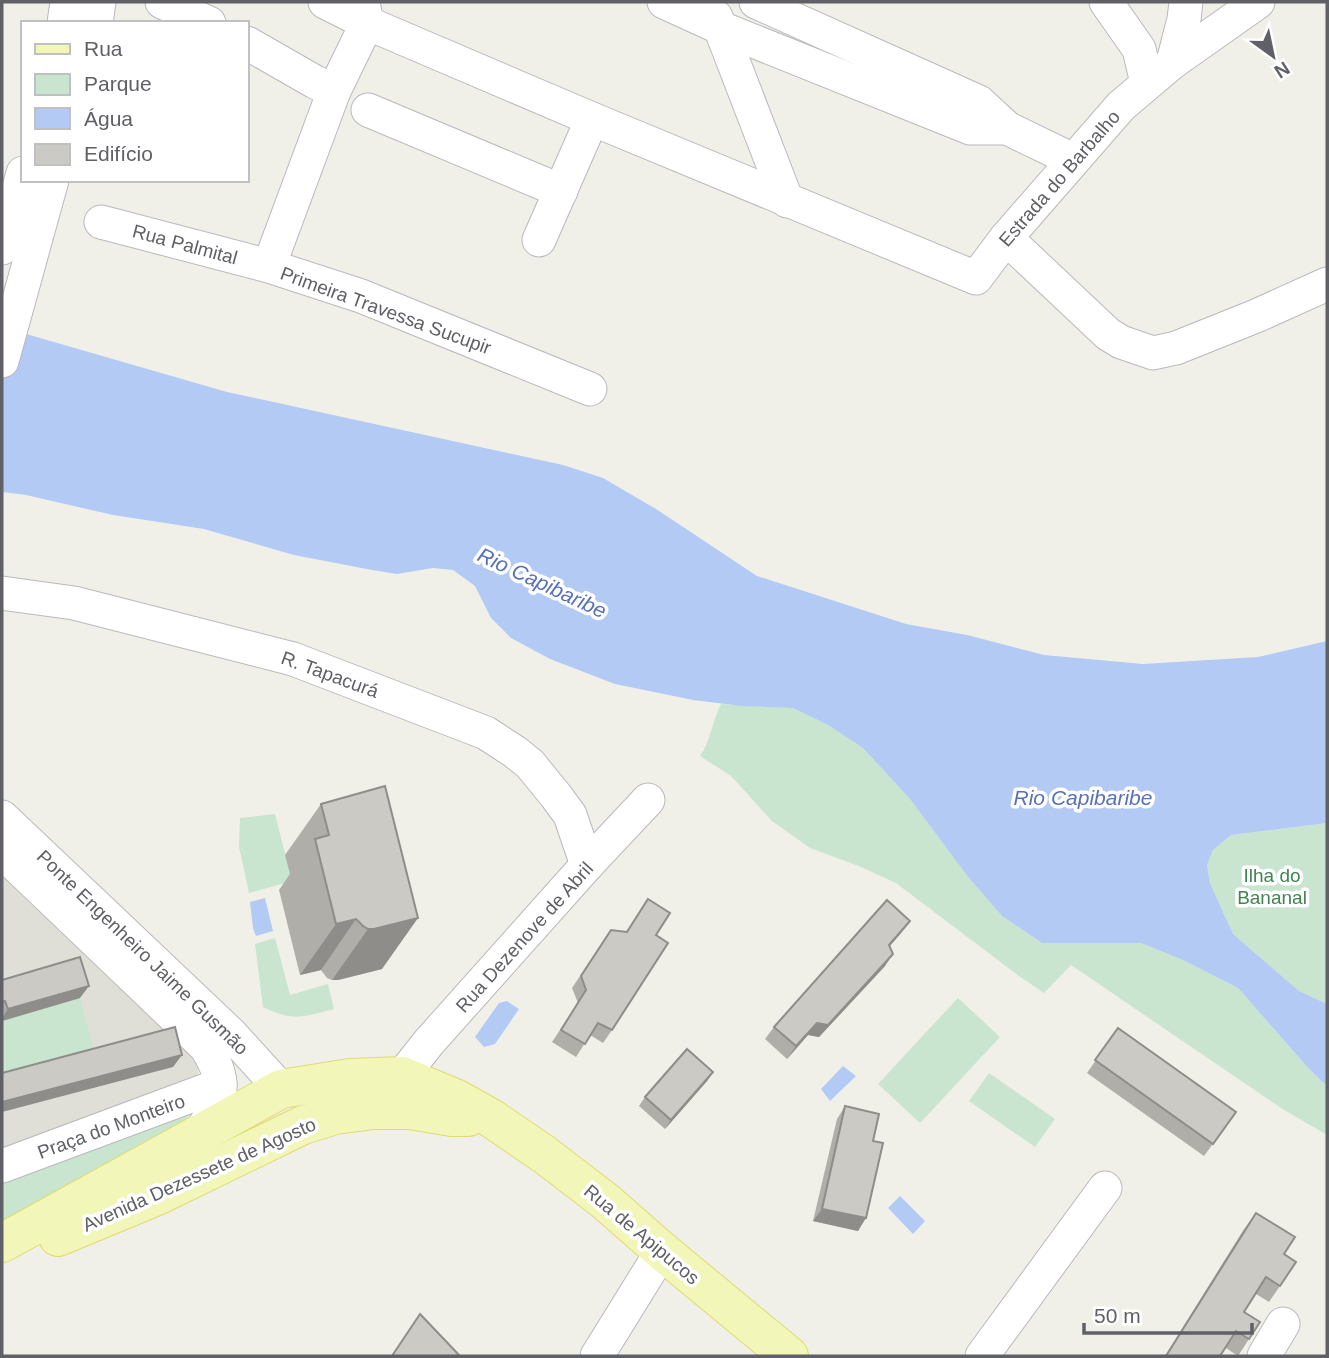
<svg xmlns="http://www.w3.org/2000/svg" width="1329" height="1358" viewBox="0 0 1329 1358" font-family="Helvetica,sans-serif">
  <rect width="100%" height="100%" fill="#f0f0e9"/>
  <!-- education -->
  <polygon fill="#e0dfd7" points="2,869 198,1052 198,1089 2,1161"/>
  <!-- green -->
  <g fill="#c9e4cf">
    <path d="M 721,704 L 793,708 L 828,725 L 863,748 L 910,799 L 968,877 L 1002,916 L 1042,943 L 1141,943 L 1183,960 L 1238,988 L 1309,1069 L 1327,1086 L 1327,1135 L 1281,1108 L 1071,965 L 1044,993 L 1019,976 L 896,883 L 859,866 L 810,848 L 772,821 L 731,776 L 700,756 C 711,741 712,721 721,704 Z"/>
    <polygon points="275,814 292,881 249,893 239,847 240,818"/>
    <polygon points="1327,823 1327,1004 1299,991 1233,934 1210,883 1207,865 1213,850 1231,835"/>
    <path d="M 275,938 L 290,995 L 328,984 L 334,1009 C 303,1017 294,1022 263,1007 L 255,944 Z"/>
    <polygon points="80,998 95,1055 7,1081 2,1064 2,1021"/>
    <polygon points="958,998 1000,1037 920,1123 878,1084"/>
    <polygon points="989,1073 1055,1119 1035,1147 969,1101"/>
    <polygon points="196,1105 183,1124 2,1232 2,1166"/>
  </g>
  <!-- water -->
  <g fill="#b3caf5">
    <polygon points="2,327 227,392 563,465 603,478 656,509 757,576 906,624 967,635 1044,655 1143,664 1258,657 1327,641 1327,823 1231,835 1213,850 1207,865 1210,883 1233,934 1299,991 1327,1004 1327,1086 1309,1069 1238,988 1183,960 1141,943 1042,943 1002,916 968,877 910,799 863,748 828,725 793,708 742,706 693,700 615,684 550,659 511,638 491,618 475,586 453,570 433,568 397,574 372,570 294,555 204,529 113,515 26,495 2,492"/>
    <polygon points="265,898 273,931 256,936 253,928 250,902"/>
    <polygon points="507,1001 519,1009 495,1044 484,1047 475,1037 499,1003"/>
    <polygon points="843,1066 856,1076 830,1101 821,1089"/>
    <polygon points="900,1196 925,1221 913,1234 888,1208"/>
  </g>
  <g fill="none" stroke-linecap="round" stroke-linejoin="round">
    <!-- minor casing -->
    <g stroke="#b9b9bd" stroke-width="35">
      <g id="minor">
        <polyline points="162,2 209,23"/>
        <polyline points="325,2 367,23 592,119 976,278 1006,238 1121,106 1173,62 1258,2"/>
        <polyline points="664,2 721,28 970,128 1007,128"/>
        <polyline points="756,2 979,102 1007,128 1073,160"/>
        <polyline points="1106,2 1139,49 1147,83"/>
        <polyline points="716,17 787,201"/>
        <polyline points="64,23 67,2"/>
        <polyline points="96,23 99,2"/>
        <polyline points="247,43 315,82 334,91"/>
        <polyline points="1173,62 1184,19 1186,2"/>
        <polyline points="368,110 561,191"/>
        <polyline points="101,222 269,266 361,296 590,389"/>
        <polyline points="1006,238 1108,334 1121,342 1153,353 1176,348 1256,316 1327,284"/>
        <polyline points="539,240 592,119"/>
        <polyline points="2,248 23,173"/>
        <polyline points="269,266 334,91 367,23 363,2"/>
        <polyline points="2,361 52,180"/>
        <polyline points="2,593 74,603 293,659 486,733 515,752 530,764 556,796 570,815 587,865"/>
        <polyline points="2,817 231,1034 281,1089"/>
        <path d="M 2,852 L 206,1047 C 231,1086 220,1103 197,1137"/>
        <polyline points="402,1076 429,1042 587,865 648,800"/>
        <polyline points="2,1166 220,1085"/>
        <polyline points="597,1356 662,1251"/>
        <polyline points="982,1356 1105,1188"/>
        <polyline points="1264,1356 1283,1324"/>
      </g>
    </g>
    <!-- major casing -->
    <g stroke="#e1da70" stroke-width="40">
      <g id="major">
        <polyline points="58,1237 157,1196 303,1125 335,1115 374,1110 410,1110 452,1117 468,1117"/>
        <polyline points="2,1243 281,1089 350,1078 402,1076 457,1099 491,1118 545,1155 605,1201 662,1251 789,1356"/>
      </g>
    </g>
    <!-- minor -->
    <use href="#minor" stroke="#fff" stroke-width="33"/>
    <!-- major -->
    <use href="#major" stroke="#f2f6b8" stroke-width="38"/>
  </g>
  <!-- wall -->
  <g fill="#afaea9">
    <polygon points="321,804 382,969 338,980 332,980 327,978 321,970 300,975 279,890 290,874 285,855"/>
    <polygon points="648,899 656,935 612,1030 603,1043 590,1035 576,1057 552,1042 578,1003 572,988 611,930 626,932"/>
    <polygon points="910,921 901,933 889,947 885,966 819,1037 808,1035 787,1059 765,1039 774,1027"/>
    <polygon points="2,980 80,998 2,1021"/>
    <polygon points="1118,1028 1236,1112 1204,1156 1087,1073"/>
    <polygon points="713,1072 707,1081 665,1129 639,1106 645,1097"/>
    <polygon points="845,1106 873,1141 858,1231 813,1221 837,1119"/>
    <polygon points="1256,1213 1284,1254 1280,1286 1269,1302 1256,1294 1244,1312 1249,1339 1238,1356 1226,1348 1220,1356 1165,1356 1244,1229"/>
  </g>
  <!-- shaded-wall -->
  <g fill="#8e8d8a">
    <polygon points="418,918 382,969 338,980 332,980 368,929"/>
    <polygon points="356,919 321,970 300,975 336,924"/>
    <polygon points="910,921 901,933 880,957 889,945"/>
    <polygon points="893,954 885,966 819,1037 808,1035 787,1059 796,1046 817,1023"/>
    <polygon points="89,986 80,998 2,1021 2,1018 8,1009"/>
    <polygon points="182,1055 173,1067 2,1112 2,1102"/>
    <polygon points="713,1072 707,1081 665,1129 671,1120"/>
    <polygon points="822,1209 866,1218 858,1231 813,1221"/>
  </g>
  <!-- building -->
  <g fill="#cbcac5" stroke="#8e8d8a" stroke-width="2">
    <polygon points="385,786 418,918 374,929 368,929 363,926 356,919 336,924 315,839 329,835 321,804"/>
    <polygon points="648,899 670,913 656,935 668,943 612,1030 598,1023 585,1044 561,1030 586,990 581,976 611,930 627,932"/>
    <polygon points="887,900 910,921 889,945 893,954 828,1025 817,1023 796,1046 774,1027"/>
    <polygon points="80,957 89,986 8,1009 5,1001 2,1002 2,980"/>
    <polygon points="175,1027 182,1055 2,1102 2,1073"/>
    <polygon points="1118,1028 1236,1112 1213,1144 1095,1060"/>
    <polygon points="687,1049 713,1072 671,1120 645,1097"/>
    <polygon points="845,1106 879,1114 873,1141 883,1143 866,1218 822,1209"/>
    <polygon points="1256,1213 1295,1237 1284,1254 1296,1262 1280,1286 1266,1277 1244,1312 1260,1322 1249,1339 1236,1331 1220,1356 1166,1356"/>
    <polygon points="420,1314 460,1356 392,1356"/>
  </g>
  <g text-anchor="middle" stroke-width="7" stroke-linejoin="round" paint-order="stroke">
    <!-- street labels -->
    <g font-size="19" fill="#606167" stroke="#fff">
      <text transform="translate(1059 178) rotate(-49)" y="7">Estrada do Barbalho</text>
      <text transform="translate(185 244) rotate(15)" y="7">Rua Palmital</text>
      <text transform="translate(386 310) rotate(20)" y="7">Primeira Travessa Sucupir</text>
      <text transform="translate(330 674) rotate(20)" y="7">R. Tapacurá</text>
      <text transform="translate(524 937) rotate(-48)" y="7">Rua Dezenove de Abril</text>
      <text transform="translate(143 952) rotate(44)" y="7">Ponte Engenheiro Jaime Gusmão</text>
      <text transform="translate(111 1126) rotate(-20)" y="7">Praça do Monteiro</text>
      <text transform="translate(199 1174) rotate(-24)" y="7">Avenida Dezessete de Agosto</text>
      <text transform="translate(642 1234) rotate(40)" y="7">Rua de Apipucos</text>
    </g>
    <!-- park labels -->
    <g font-size="19" fill="#428453" stroke="#fff">
      <text x="1272" y="882">Ilha do<tspan x="1272" dy="22">Bananal</tspan></text>
    </g>
    <!-- water labels -->
    <g font-size="21" font-style="italic" fill="#5871b7" stroke="#fff">
      <text transform="translate(542 583) rotate(25)" y="7">Rio Capibaribe</text>
      <text x="1083" y="805">Rio Capibaribe</text>
    </g>
  </g>
  <!-- border -->
  <rect width="1329" height="1358" fill="none" stroke="#606167" stroke-width="7"/>
  <!-- legend -->
  <rect x="21" y="21" width="228" height="161" fill="#ffffff" stroke="#bfc0c2" stroke-width="2"/>
  <rect x="35" y="44" width="35" height="10" fill="#f2f6b8" stroke="#bfc0c2" stroke-width="2"/>
  <text x="84" y="56" font-size="21" fill="#606167">Rua</text>
  <rect x="35" y="74" width="35" height="21" fill="#c9e4cf" stroke="#bfc0c2" stroke-width="2"/>
  <text x="84" y="91" font-size="21" fill="#606167">Parque</text>
  <rect x="35" y="108" width="35" height="21" fill="#b3caf5" stroke="#bfc0c2" stroke-width="2"/>
  <text x="84" y="126" font-size="21" fill="#606167">Água</text>
  <rect x="35" y="144" width="35" height="21" fill="#cbcac5" stroke="#bfc0c2" stroke-width="2"/>
  <text x="84" y="161" font-size="21" fill="#606167">Edifício</text>
  <!-- north arrow -->
  <g transform="translate(1273 56) rotate(147)" stroke="#ffffff" stroke-width="5" paint-order="stroke">
  <path d="M0-5L12 26L0 18L-12 26Z" fill="#606167"/>
  <text y="-10" font-size="19" font-weight="bold" text-anchor="middle" fill="#606167">N</text>
  </g>
  <!-- scale -->
  <path d="M1084 1323v10h168v-10" fill="none" stroke="#606167" stroke-width="3.5"/>
  <text x="1094" y="1323" font-size="21" fill="#606167" stroke="#ffffff" stroke-width="5" paint-order="stroke">50 m</text>
</svg>
